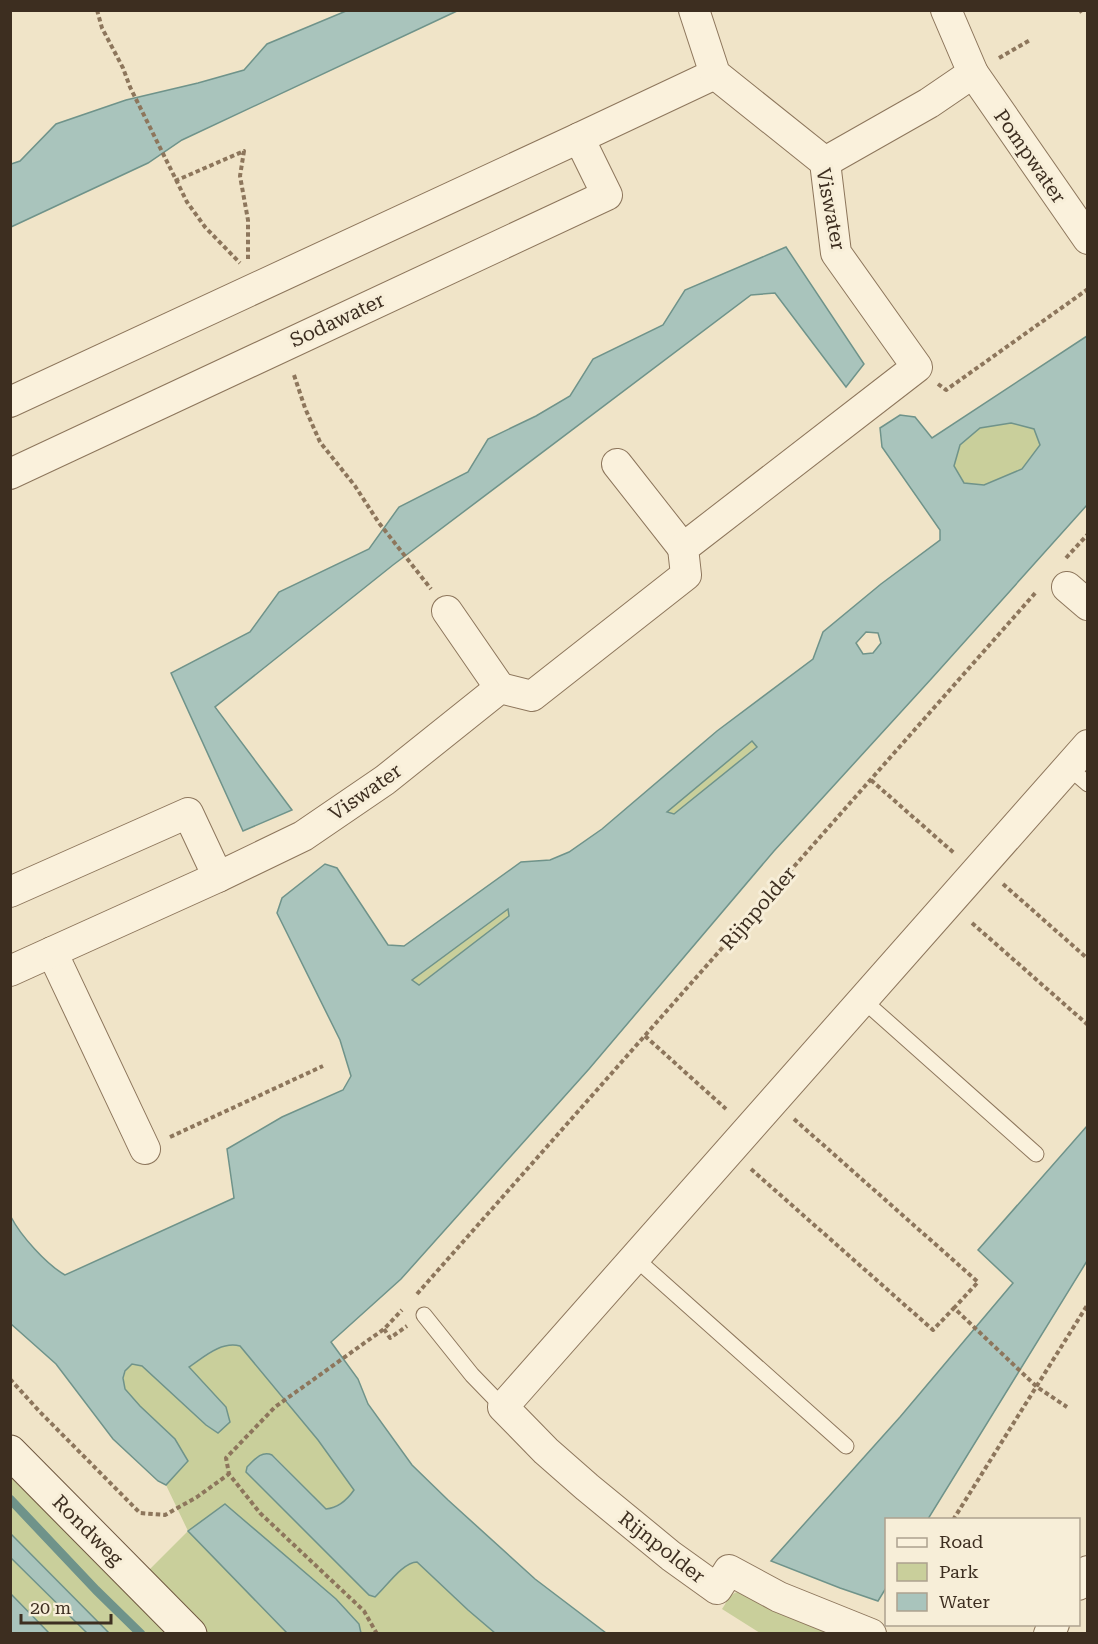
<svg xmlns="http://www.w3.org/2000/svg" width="1098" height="1644" viewBox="0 0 1098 1644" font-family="'Roboto Serif',serif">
  <rect width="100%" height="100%" fill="#f0e4c8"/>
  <!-- green -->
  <g fill="#c9cf9b">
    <polygon points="1011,423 1035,429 1040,445 1022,469 984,485 964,483 954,466 960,445 980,428"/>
    <polygon points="752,741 757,746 674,815 667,811"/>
    <polygon points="509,908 510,916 418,985 411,980"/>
    <path d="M 232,1344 L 240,1346 L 318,1440 L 354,1490 C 347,1499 338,1507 326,1509 L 273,1455 L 381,1591 C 391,1581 403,1562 417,1562 L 468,1610 L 495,1633 L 361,1633 L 359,1624 L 287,1633 L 207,1633 L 146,1573 L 188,1531 L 166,1485 L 188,1461 L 125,1389 C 123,1377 123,1372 132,1364 L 142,1366 L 206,1425 L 218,1433 L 226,1408 L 189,1367 L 222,1346 Z"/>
    <polygon points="10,1476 166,1633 109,1633 11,1534"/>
    <polygon points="10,1558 11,1558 87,1633 49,1633 11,1594"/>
    <path d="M 743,1591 L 842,1633 L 760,1633 L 722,1609 C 729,1599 730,1592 743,1591 Z"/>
  </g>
  <!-- water -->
  <g fill="#a9c4bc" stroke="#6f938a" stroke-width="1.5" fill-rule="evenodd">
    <polygon points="346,11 457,11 182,140 148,163 11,227 11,164 20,161 56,124 126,100 198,83 244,70 267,44"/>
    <polygon points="786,247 864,364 846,387 775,293 751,295 393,565 215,707 292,810 243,831 171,673 250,632 279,592 369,549 399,507 468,472 488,439 536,416 570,396 593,359 663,325 685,290"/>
    <path d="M 1087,336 L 1087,505 L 932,678 L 774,851 L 589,1069 L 401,1279 L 331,1342 L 358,1379 L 368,1404 L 412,1465 L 448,1500 L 535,1579 L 606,1633 L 495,1633 L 468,1610 L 417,1562 C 403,1562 386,1587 375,1597 L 369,1595 L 246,1472 L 247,1467 C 254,1460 262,1450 272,1455 L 326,1509 C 338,1508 347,1500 354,1490 L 318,1440 L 240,1346 C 221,1341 204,1357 189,1367 L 226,1407 L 230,1422 L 218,1433 L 206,1425 L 142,1366 L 132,1364 L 125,1371 L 123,1378 L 125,1389 L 140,1406 L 175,1439 L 188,1461 L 166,1485 L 158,1481 L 113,1439 L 56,1364 L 11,1324 L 11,1217 C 21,1236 46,1264 65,1275 L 234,1198 L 227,1149 L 282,1117 L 343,1090 L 351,1076 L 340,1040 L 277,913 L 282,898 L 325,864 L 337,868 L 388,945 L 404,946 L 521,862 L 550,860 L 569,852 L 602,829 L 717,731 L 813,659 L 823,632 L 881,584 L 940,540 L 940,530 L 882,447 L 880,428 L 900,415 L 915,417 L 932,438 ZM 1011,423 L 1034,429 L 1040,445 L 1022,469 L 984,485 L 964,483 L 954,466 L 960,445 L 980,428 ZM 866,632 L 878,633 L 881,643 L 873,653 L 863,654 L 856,643 ZM 752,741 L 757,747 L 674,814 L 667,812 ZM 508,909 L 509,916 L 419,985 L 412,980 Z"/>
    <polygon points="1087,1126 1087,1261 928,1519 886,1520 886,1588 878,1601 840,1588 771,1561 900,1417 1013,1283 978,1250"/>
    <polygon points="225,1504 336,1599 359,1624 361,1633 287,1633 188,1531"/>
    <polygon points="11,1534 109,1633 87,1633 11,1558"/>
    <polygon points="11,1594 49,1633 11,1633"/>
  </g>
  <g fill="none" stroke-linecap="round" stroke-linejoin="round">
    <!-- stream -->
    <polyline stroke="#6f938a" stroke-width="9" points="10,1499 96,1590 141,1634"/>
    <!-- service casing -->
    <g stroke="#8d765c" stroke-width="17">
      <g id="service">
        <polyline points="1068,767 1088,784"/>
        <polyline points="863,1000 1036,1154"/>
        <polyline points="635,1258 846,1446"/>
        <polyline points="424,1315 472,1375 503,1407"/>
      </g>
    </g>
    <!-- minor casing -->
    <g stroke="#8d765c" stroke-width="32">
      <g id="minor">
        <polyline points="973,73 1088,239"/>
        <polyline points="579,138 715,74"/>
        <polyline points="825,162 929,103 973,73 946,10"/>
        <polyline points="10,402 579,138 607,195 10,474"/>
        <polyline points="617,464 683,548"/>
        <polyline points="1067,587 1088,605"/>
        <polyline points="447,611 500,688"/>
        <polyline points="10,892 188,813 218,877"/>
        <polyline points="52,952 145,1149"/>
        <polyline points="10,971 218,877 303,836 385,780 500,688 532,696 686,575 683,548 917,367 836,253 825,162 715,74 694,10"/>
        <polyline points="1078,1585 1088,1571"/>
        <polyline points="871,1634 779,1597 729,1570 717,1589 671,1556 587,1487 546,1451 503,1407 1088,745"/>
        <polyline points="1049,1634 1054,1624"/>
      </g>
    </g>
    <!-- secondary casing -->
    <g stroke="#6f573f" stroke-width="35">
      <polyline id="secondary" points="10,1452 190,1634"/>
    </g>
    <!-- path -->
    <g stroke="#8d765c" stroke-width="4" stroke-dasharray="4.5 3" stroke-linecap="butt">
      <polyline points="97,10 102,28 123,68 130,87 187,202 205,227 240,263"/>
      <polyline points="1079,12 1082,10"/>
      <polyline points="999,58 1030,40"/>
      <polyline points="175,181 244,151 240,176 248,220 248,259"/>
      <polyline points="294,375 305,408 320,442 355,486 379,523 431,589"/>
      <polyline points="938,384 946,390 1088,289"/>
      <polyline points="1066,558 1088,534"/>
      <polyline points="871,780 954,853"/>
      <polyline points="1003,884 1088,959"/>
      <polyline points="972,923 1088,1025"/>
      <polyline points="645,1036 726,1109"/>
      <polyline points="794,1119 978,1282 954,1308"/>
      <polyline points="170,1137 323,1066"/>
      <polyline points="751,1169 933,1330 954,1308 1037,1387 1067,1407"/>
      <polyline points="417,1294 1037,591"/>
      <polyline points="384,1329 390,1338 407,1326"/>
      <polyline points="10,1379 40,1412 140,1513 165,1515 197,1497 229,1474"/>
      <polyline points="953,1520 1088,1304"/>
      <polyline points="377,1634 364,1611 260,1513 229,1474 226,1458 275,1407 384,1329 402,1310"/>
    </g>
    <!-- service -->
    <use href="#service" stroke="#faf1dc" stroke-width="15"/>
    <!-- minor -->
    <use href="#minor" stroke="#faf1dc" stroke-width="30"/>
    <!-- secondary -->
    <use href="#secondary" stroke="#faf1dc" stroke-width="33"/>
  </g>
  <g text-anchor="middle" stroke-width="6" stroke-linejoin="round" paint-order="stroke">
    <!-- street labels -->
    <g font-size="20" fill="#3d2e20" stroke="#f7eed8">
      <text transform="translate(1030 156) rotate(55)" y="7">Pompwater</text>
      <text transform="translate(831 209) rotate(79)" y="7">Viswater</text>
      <text transform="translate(337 320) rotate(-25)" y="7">Sodawater</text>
      <text transform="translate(365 792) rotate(-35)" y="7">Viswater</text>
      <text transform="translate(758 908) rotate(-49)" y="7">Rijnpolder</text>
      <text transform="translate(88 1530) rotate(45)" y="7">Rondweg</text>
      <text transform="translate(662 1547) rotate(38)" y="7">Rijnpolder</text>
    </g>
  </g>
  <!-- border -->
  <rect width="1098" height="1644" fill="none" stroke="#3d2e20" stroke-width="24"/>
  <!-- legend -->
  <rect x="885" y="1518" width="195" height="108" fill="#f7eed8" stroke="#ada18e" stroke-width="1.5"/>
  <rect x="897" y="1538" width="30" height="9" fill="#faf1dc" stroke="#ada18e" stroke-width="1.5"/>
  <text x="939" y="1548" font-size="18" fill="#3d2e20">Road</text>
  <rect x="897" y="1563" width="30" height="18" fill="#c9cf9b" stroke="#ada18e" stroke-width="1.5"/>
  <text x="939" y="1578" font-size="18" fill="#3d2e20">Park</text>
  <rect x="897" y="1593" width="30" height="18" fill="#a9c4bc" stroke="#ada18e" stroke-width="1.5"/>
  <text x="939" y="1608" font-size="18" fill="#3d2e20">Water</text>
  <!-- scale -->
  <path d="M21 1614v9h90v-9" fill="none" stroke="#3d2e20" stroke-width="3"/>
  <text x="30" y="1614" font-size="18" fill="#3d2e20" stroke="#f7eed8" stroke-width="4.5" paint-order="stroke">20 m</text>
</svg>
